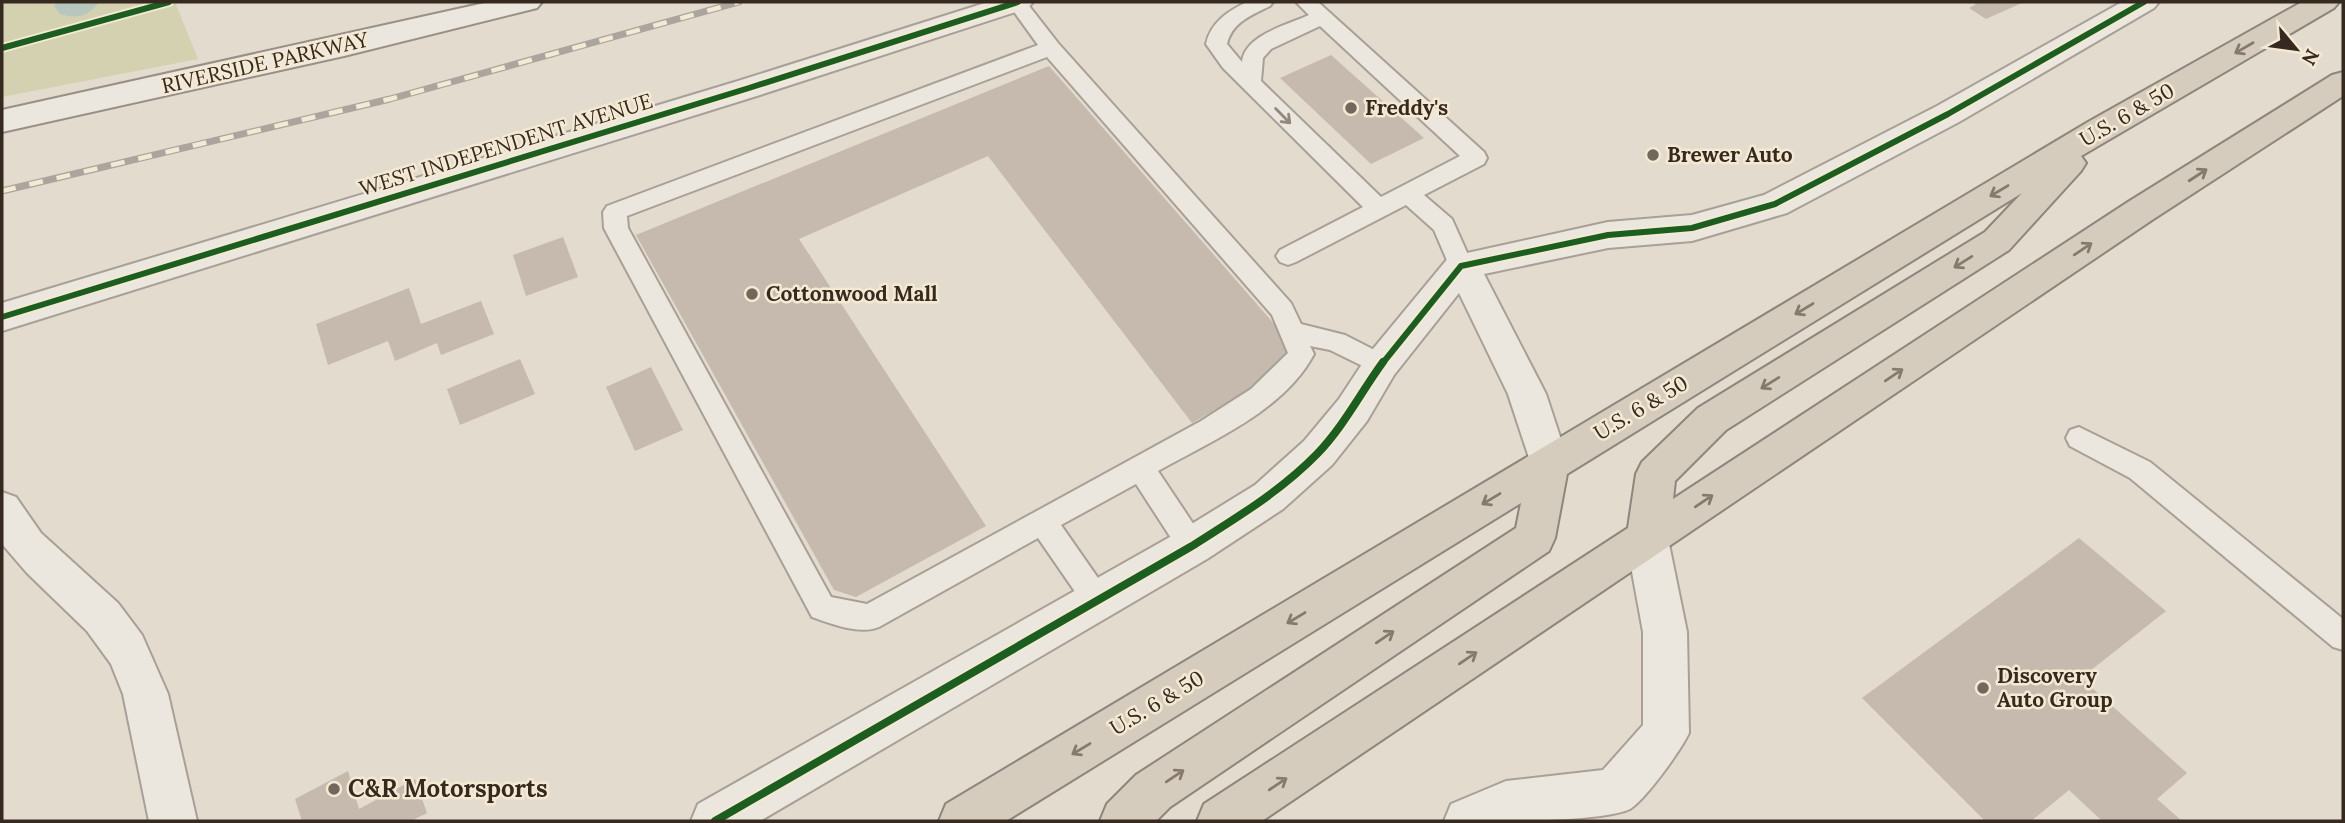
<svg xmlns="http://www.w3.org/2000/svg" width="2345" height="823" viewBox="0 0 2345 823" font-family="Lora,serif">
  <rect width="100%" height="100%" fill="#e3dbcd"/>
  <!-- green -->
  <polygon fill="#d3d1b0" points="2,2 175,2 198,59 2,97"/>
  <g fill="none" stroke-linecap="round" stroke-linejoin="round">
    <!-- canal -->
    <path fill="#b8c7bd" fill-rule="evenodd" d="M 57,2 L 99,2 C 89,17 76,19 60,14 L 54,6 Z"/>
  </g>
  <!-- building -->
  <g fill="#c6b9ae">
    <polygon points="1972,2 2024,2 1986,19 1969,8 1976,4"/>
    <polygon points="1331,55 1424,138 1371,164 1280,78"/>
    <polygon points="1049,66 1296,349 1286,369 1192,423 988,156 799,239 986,526 856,597 834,590 636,235"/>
    <polygon points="563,237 578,277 526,296 513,255"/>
    <polygon points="409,288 421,324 481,301 494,334 441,355 437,343 395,361 388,341 328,365 316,324"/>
    <polygon points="520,359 535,394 460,425 447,389"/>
    <polygon points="651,367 683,430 635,451 606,387"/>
    <polygon points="2079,538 2166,611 2081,678 2187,773 2157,799 2182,821 2102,821 2069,790 2031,821 1985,821 1862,698"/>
    <polygon points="348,771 359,809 415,779 427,813 411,821 302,821 295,799"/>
  </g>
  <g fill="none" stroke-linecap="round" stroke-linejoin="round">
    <!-- lane casing -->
    <g stroke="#a8a096" stroke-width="4">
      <g id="lane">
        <path d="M 1007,2 L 1026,2 L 1058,43 L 1291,303 L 1301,324 L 1345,335 L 1390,358 L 1394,365 L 1390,372 L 1381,375 L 1330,350 L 1310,346 L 1314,354 C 1284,411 1211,441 1158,471 L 1202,537 L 1206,546 L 1202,555 L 1192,558 L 1182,555 L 1136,484 L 1061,525 L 1107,591 L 1112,600 L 1107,609 L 1097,613 L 1087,609 L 1038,538 L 879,627 C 860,635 831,624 812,617 L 604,228 L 603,212 L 607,206 L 1038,45 ZM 1047,57 L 1272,315 L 1288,353 L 1251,389 L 1201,421 L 867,604 L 831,597 L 628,228 L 627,216 Z"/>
        <path d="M 1247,2 L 1273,2 L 1270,6 C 1252,15 1232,22 1227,44 L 1242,62 C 1245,35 1287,25 1309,15 L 1296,2 L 1318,2 L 1484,152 L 1487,158 L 1484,164 L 1424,195 L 1452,219 L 1473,266 L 1470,272 L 1461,275 L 1452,272 L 1434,230 L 1406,205 L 1296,262 L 1288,265 L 1280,262 L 1276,256 L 1280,250 L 1363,207 L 1223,68 L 1206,44 C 1211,22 1228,11 1247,2 ZM 1320,26 L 1460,156 L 1381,197 L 1261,81 L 1263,58 L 1271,49 Z"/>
        <polygon points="2079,427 2150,462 2343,619 2343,650 2333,647 2130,478 2070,446 2066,438 2070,430"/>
      </g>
    </g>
    <!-- street casing -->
    <g stroke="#a8a096" stroke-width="4">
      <g id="street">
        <polygon points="988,2 1033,2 1028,8 760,95 2,331 2,303 738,81"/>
        <polygon points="2122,2 2159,2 2154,8 1959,122 1787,213 1692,241 1608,248 1484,274 1546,394 1569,464 1563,476 1549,481 1535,476 1508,394 1459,293 1394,375 1367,421 1332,465 1283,509 1207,559 760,821 691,821 698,804 1177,533 1255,485 1304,441 1339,399 1368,355 1449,257 1608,222 1692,215 1764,195 1937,106"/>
        <polygon points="2,492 16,497 41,533 118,603 142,635 168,694 197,821 149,821 123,694 111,664 87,631 27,573 2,544"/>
        <path d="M 1647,521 L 1662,526 L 1668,539 L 1687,632 L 1689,733 C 1681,750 1646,799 1630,809 C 1601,823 1483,821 1444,821 L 1451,804 L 1506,781 L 1603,770 L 1643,725 L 1643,632 L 1626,539 L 1632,526 Z"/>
      </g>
    </g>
    <!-- secondary casing -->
    <g stroke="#989086" stroke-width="4">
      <polygon id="secondary" points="489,2 542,2 537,8 344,56 2,132 2,110"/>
    </g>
    <!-- highway casing -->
    <g stroke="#8d867d" stroke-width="4">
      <polygon id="highway" points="2302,2 2339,2 2334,8 2081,156 2086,163 2081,171 2009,250 1726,430 1675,481 1673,499 2128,202 2332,75 2343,72 2343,96 2152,220 1262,821 1197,821 1204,804 1628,528 1636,474 1642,462 1698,408 1985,232 2022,193 1567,474 1555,538 1549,551 1170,807 1156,821 1100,821 1107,804 1136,775 1516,528 1521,503 1006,821 939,821 946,804 2088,122"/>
    </g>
    <!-- lane -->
    <use href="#lane" fill="#ece7de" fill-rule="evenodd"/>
    <!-- street -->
    <use href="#street" fill="#ece7de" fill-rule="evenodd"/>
    <!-- secondary -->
    <use href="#secondary" fill="#ece7de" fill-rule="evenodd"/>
    <!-- highway -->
    <use href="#highway" fill="#d6ccbe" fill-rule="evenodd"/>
    <!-- rail casing -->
    <g stroke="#aba59e" stroke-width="7">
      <polyline id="rail" points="2,191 390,99 739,2"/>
    </g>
    <!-- rail -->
    <use href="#rail" stroke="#f4e9d3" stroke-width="4.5" stroke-dasharray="14" stroke-linecap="butt"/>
    <!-- cycleway-far1 casing -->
    <g stroke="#f4e9d3" stroke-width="10">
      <g id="cycleway-far1">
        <polyline points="2,48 169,2"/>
        <polyline points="2,317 749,88 1018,2"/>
        <polyline points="1382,364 1461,266 1608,235 1692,228 1775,204 1948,114 2144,2"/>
      </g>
    </g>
    <!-- cycleway casing -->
    <g stroke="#f4e9d3" stroke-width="12">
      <path id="cycleway" d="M 715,821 L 1192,546 C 1236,518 1281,491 1317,454 C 1344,426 1361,392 1383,362"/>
    </g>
    <!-- cycleway-far1 -->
    <use href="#cycleway-far1" stroke="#1b5e20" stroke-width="6"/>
    <!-- cycleway -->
    <use href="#cycleway" stroke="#1b5e20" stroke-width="8"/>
  </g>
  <!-- one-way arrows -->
  <defs><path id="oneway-shaft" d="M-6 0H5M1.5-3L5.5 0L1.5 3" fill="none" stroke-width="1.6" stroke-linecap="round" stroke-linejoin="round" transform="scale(1.75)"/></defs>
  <g stroke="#867a6e">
    <use href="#oneway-shaft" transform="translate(2244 48) rotate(150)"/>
    <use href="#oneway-shaft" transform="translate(2198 175) rotate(-33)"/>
    <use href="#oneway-shaft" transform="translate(1999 191) rotate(149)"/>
    <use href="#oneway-shaft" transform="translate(2083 249) rotate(-34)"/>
    <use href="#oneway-shaft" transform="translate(1963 262) rotate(148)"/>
    <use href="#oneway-shaft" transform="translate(1804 309) rotate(149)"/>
    <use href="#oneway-shaft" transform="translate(1894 375) rotate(-34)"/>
    <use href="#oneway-shaft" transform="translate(1770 383) rotate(148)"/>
    <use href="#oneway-shaft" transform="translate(1491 499) rotate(149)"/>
    <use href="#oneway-shaft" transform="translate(1704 501) rotate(-34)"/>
    <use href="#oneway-shaft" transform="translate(1296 618) rotate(149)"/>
    <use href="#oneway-shaft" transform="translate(1385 637) rotate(-34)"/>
    <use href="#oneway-shaft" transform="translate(1468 658) rotate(-34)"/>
    <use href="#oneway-shaft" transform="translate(1081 749) rotate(149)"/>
    <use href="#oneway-shaft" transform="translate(1175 776) rotate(-34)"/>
    <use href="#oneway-shaft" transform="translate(1278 784) rotate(-34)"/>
  </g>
  <use stroke="#91887e" href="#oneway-shaft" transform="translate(1283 116) rotate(45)"/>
  <!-- markers -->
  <g fill="#73675c" stroke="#f4e9d3" stroke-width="2.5">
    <circle cx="1351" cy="108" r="7"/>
    <circle cx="1653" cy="155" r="7"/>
    <circle cx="752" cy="294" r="7"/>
    <circle cx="1983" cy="688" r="7"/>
    <circle cx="334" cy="789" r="7"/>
  </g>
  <g text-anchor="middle" stroke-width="5" stroke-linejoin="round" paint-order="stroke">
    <!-- street labels -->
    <g font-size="21" fill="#36291f" stroke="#f4e9d3">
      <text transform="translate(265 63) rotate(-13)" y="7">RIVERSIDE PARKWAY</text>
      <text transform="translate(2127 115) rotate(-30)" y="7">U.S. 6 &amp; 50</text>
      <text transform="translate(506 145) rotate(-17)" y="7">WEST INDEPENDENT AVENUE</text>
      <text transform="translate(1641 408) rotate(-31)" y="7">U.S. 6 &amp; 50</text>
      <text transform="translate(1157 703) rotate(-31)" y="7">U.S. 6 &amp; 50</text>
    </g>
    <!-- poi labels -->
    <g font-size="21" font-weight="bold" fill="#36291f" stroke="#f4e9d3" text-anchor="start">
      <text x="1365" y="115">Freddy's</text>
      <text x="1667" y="162">Brewer Auto</text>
      <text x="766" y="301">Cottonwood Mall</text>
      <text x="1997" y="683">Discovery<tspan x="1997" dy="24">Auto Group</tspan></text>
    </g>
    <!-- near-poi labels -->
    <g font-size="24" font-weight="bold" fill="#36291f" stroke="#f4e9d3" text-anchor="start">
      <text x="348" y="797">C&amp;R Motorsports</text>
    </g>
  </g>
  <!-- border -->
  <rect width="2345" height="823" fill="none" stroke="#36291f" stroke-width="7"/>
  <!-- north arrow -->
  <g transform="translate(2296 49) rotate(119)" stroke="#f4e9d3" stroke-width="5" paint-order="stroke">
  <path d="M0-5L12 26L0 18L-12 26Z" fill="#36291f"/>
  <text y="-10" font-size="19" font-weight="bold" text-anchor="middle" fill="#36291f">N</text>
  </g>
</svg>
